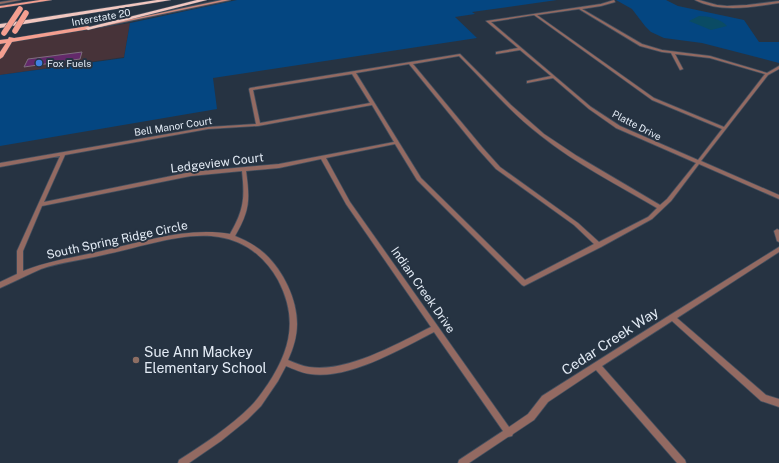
<svg xmlns="http://www.w3.org/2000/svg" width="779" height="463" viewBox="0 0 779 463" font-family="'Public Sans',sans-serif">
  <rect width="100%" height="100%" fill="#263342"/>
  <!-- commercial -->
  <polygon fill="#473339" points="130,23 124,57 0,75 0,44"/>
  <!-- green -->
  <g fill="#044681">
    <polygon points="237,0 557,0 472,12 475,14 455,17 477,38 213,78 217,109 0,146 0,75 124,58 130,23"/>
    <polygon points="616,0 666,0 678,6 744,20 759,42 779,42 779,63 702,43 664,38 651,32 645,26 632,9"/>
  </g>
  <!-- water -->
  <path fill="#0a4b64" d="M 699,16 C 708,16 721,19 727,26 L 711,30 L 689,21 Z"/>
  <!-- building -->
  <polygon fill="#63296a" stroke="#7e6e7f" points="82,52 80,59 24,67 28,59"/>
  <g fill="none" stroke-linecap="round" stroke-linejoin="round">
    <!-- minor casing -->
    <g stroke="#44505f" stroke-width="1.5">
      <g id="minor">
        <polygon points="14,0 21,0 0,4 0,2"/>
        <path d="M 614,0 L 615,2 L 601,6 L 582,9 L 642,44 L 662,50 L 710,56 L 767,73 L 779,66 L 779,69 L 768,75 L 701,161 L 779,195 L 779,199 L 699,164 L 671,201 L 652,219 L 601,247 L 524,286 L 522,285 L 417,180 L 395,144 L 326,158 L 350,202 L 509,427 L 528,414 L 542,396 L 670,315 L 779,247 L 779,252 L 677,318 L 766,395 L 779,399 L 779,407 L 761,401 L 672,321 L 602,366 L 685,460 L 686,463 L 677,463 L 596,370 L 548,402 L 534,420 L 513,434 L 512,436 L 508,437 L 469,463 L 458,463 L 459,460 L 503,431 L 434,332 C 401,349 348,380 310,374 C 301,373 294,369 286,366 L 278,381 L 261,406 L 247,420 L 221,441 L 189,463 L 178,463 L 179,460 C 204,444 230,427 251,406 C 258,399 263,391 268,384 C 291,349 298,318 278,280 C 265,257 245,241 219,237 C 184,231 138,248 103,255 C 83,260 61,262 41,269 C 27,275 14,282 0,288 L 0,282 L 17,274 L 17,251 L 60,156 L 0,167 L 0,163 L 208,127 L 256,124 L 249,89 L 250,88 L 460,54 L 511,105 L 544,134 L 577,156 L 660,205 L 667,199 L 696,163 L 616,128 L 589,109 L 553,78 L 527,83 L 527,81 L 551,76 L 520,50 L 496,54 L 496,52 L 518,48 L 486,21 L 601,4 ZM 579,9 L 640,46 L 662,52 L 671,53 L 680,70 L 683,69 L 675,54 L 710,58 L 765,74 L 724,127 L 654,98 L 537,15 ZM 534,15 L 652,100 L 722,129 L 698,160 L 620,126 L 591,107 L 491,22 ZM 459,56 C 486,83 510,112 540,135 C 576,164 618,185 657,208 L 648,217 L 599,242 L 578,223 L 500,167 L 482,147 L 413,64 ZM 409,64 L 478,149 L 496,169 L 574,225 L 594,244 L 525,280 L 421,178 L 356,73 ZM 352,74 L 370,103 L 260,123 L 253,90 ZM 372,105 L 394,142 L 279,164 L 191,172 L 44,202 L 65,155 L 208,129 L 258,126 ZM 321,159 L 346,204 L 431,327 C 398,343 347,373 309,367 C 302,366 295,363 288,360 C 293,349 297,337 297,324 C 297,299 283,270 264,253 C 255,245 245,240 235,236 C 250,210 250,200 246,171 L 279,168 ZM 242,171 C 245,198 244,210 230,234 C 188,227 147,241 106,250 C 77,257 51,260 23,271 L 23,251 L 42,206 L 191,176 Z"/>
        <path d="M 695,0 L 699,0 L 717,5 L 727,6 L 747,5 L 779,1 L 779,3 C 752,7 720,13 695,0 Z"/>
        <polygon points="777,229 779,230 779,242 777,241 774,231"/>
      </g>
    </g>
    <!-- secondary casing -->
    <g stroke="#44505f" stroke-width="2">
      <polygon id="secondary" points="222,0 230,0 100,27 98,26"/>
    </g>
    <!-- primary casing -->
    <g stroke="#44505f" stroke-width="1">
      <g id="primary">
        <polygon points="40,0 52,0 0,8 0,6"/>
        <polygon points="88,26 90,27 90,29 12,42 3,57 0,59 0,52 6,43 0,44 0,40 8,39 9,37 14,38"/>
      </g>
    </g>
    <!-- motorway casing -->
    <g stroke="#44505f" stroke-width="1">
      <g id="motorway">
        <polygon points="157,0 171,0 0,28 0,24"/>
        <polygon points="197,0 207,0 88,30 85,28"/>
      </g>
    </g>
    <!-- minor -->
    <use href="#minor" fill="#936a62" fill-rule="evenodd"/>
    <!-- secondary -->
    <use href="#secondary" fill="#ca887c" fill-rule="evenodd"/>
    <!-- primary -->
    <use href="#primary" fill="#f49f90" fill-rule="evenodd"/>
    <!-- motorway -->
    <use href="#motorway" fill="#f1c7c0" fill-rule="evenodd"/>
    <!-- primary-bridge casing -->
    <g stroke="#44505f" stroke-width="6" stroke-linecap="butt">
      <g id="primary-bridge">
        <polyline points="15,31 26,13"/>
        <polyline points="4,33 20,9"/>
      </g>
    </g>
    <!-- primary-bridge -->
    <use href="#primary-bridge" stroke="#f49f90" stroke-width="5.5"/>
  </g>
  <!-- markers -->
  <circle fill="#3f7fe0" stroke="#263342" stroke-width="1.5" cx="39" cy="63" r="4"/>
  <circle fill="#8d6e63" stroke="#263342" stroke-width="1.5" cx="136" cy="360" r="4"/>
  <g text-anchor="middle" stroke-width="4" stroke-linejoin="round" paint-order="stroke">
    <!-- far-street labels -->
    <g font-size="10" fill="#e3ebf5" stroke="#263342">
      <text transform="translate(101 17) rotate(-10)" y="4">Interstate 20</text>
      <text transform="translate(637 125) rotate(27)" y="4">Platte Drive</text>
      <text transform="translate(173 126) rotate(-9)" y="4">Bell Manor Court</text>
    </g>
    <!-- far-poi labels -->
    <g font-size="10" fill="#e3ebf5" stroke="#263342" text-anchor="start">
      <text x="47" y="67">Fox Fuels</text>
    </g>
    <!-- street labels -->
    <g font-size="12" fill="#e3ebf5" stroke="#263342">
      <text transform="translate(217 163) rotate(-7)" y="4">Ledgeview Court</text>
      <text transform="translate(117 240) rotate(-12)" y="4">South Spring Ridge Circle</text>
      <text transform="translate(423 290) rotate(55)" y="4">Indian Creek Drive</text>
    </g>
    <!-- near-street labels -->
    <g font-size="14" fill="#e3ebf5" stroke="#263342">
      <text transform="translate(610 341) rotate(-33)" y="5">Cedar Creek Way</text>
    </g>
    <!-- near-poi labels -->
    <g font-size="14" fill="#e3ebf5" stroke="#263342" text-anchor="start">
      <text x="144" y="357">Sue Ann Mackey<tspan x="144" dy="16">Elementary School</tspan></text>
    </g>
  </g>
</svg>
